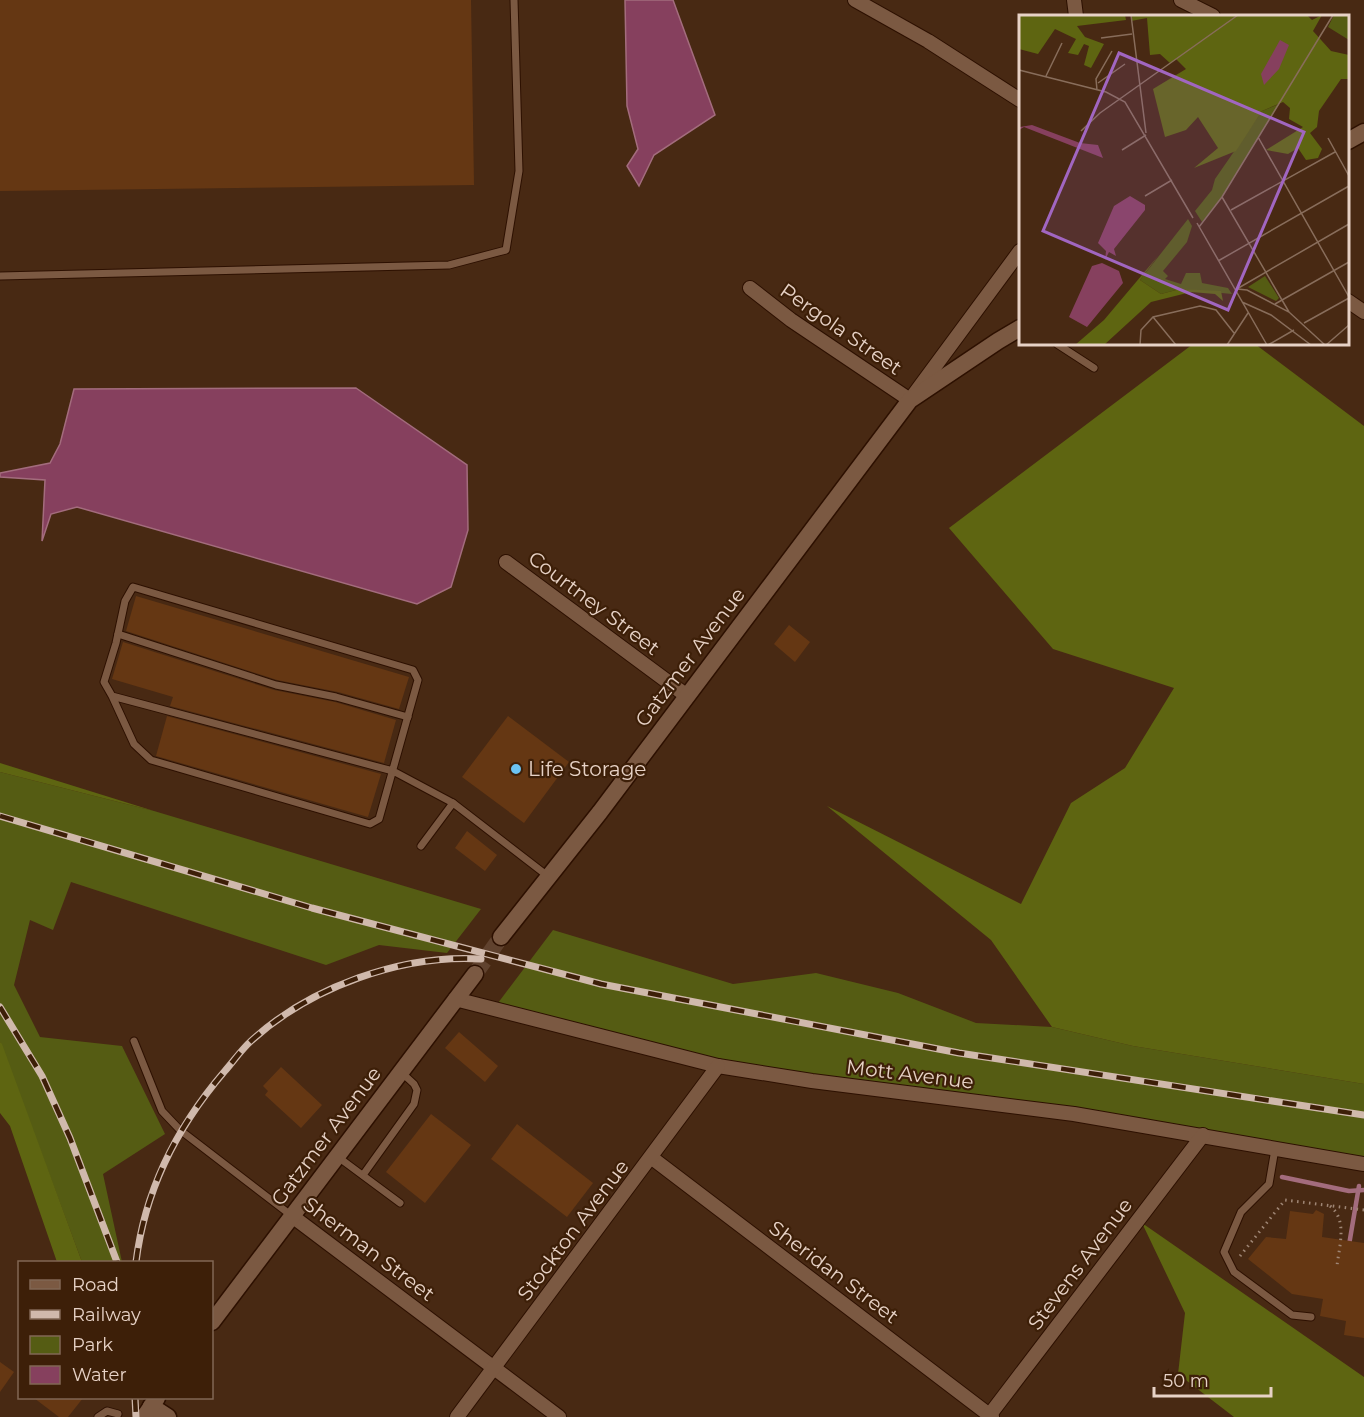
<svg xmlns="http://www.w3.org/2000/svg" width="1364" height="1417" viewBox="0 0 1364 1417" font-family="Montserrat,sans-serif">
  <rect width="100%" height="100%" fill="#482913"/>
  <!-- green -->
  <g fill="#555c13">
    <polygon points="0,772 154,811 481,909 447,953 379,945 326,965 71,882 53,930 30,920 14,985 40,1037 122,1046 165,1134 103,1174 122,1262 82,1262 0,1042"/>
    <polygon points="553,930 733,984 816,973 898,993 976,1023 1052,1027 1133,1046 1364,1084 1364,1162 716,1063 498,1003"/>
  </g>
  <!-- forest -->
  <g fill="#5e6511">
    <polygon points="1193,344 1255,344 1364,426 1364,1084 1133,1046 1052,1027 991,940 827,806 1021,904 1071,803 1125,768 1174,688 1053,649 949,528"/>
    <polygon points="0,763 154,811 0,772"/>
    <polygon points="0,1042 2,1044 82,1262 57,1262 10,1126 0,1113"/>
    <polygon points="1142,1223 1364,1377 1364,1417 1234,1417 1178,1374 1185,1313"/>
  </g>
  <!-- water -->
  <g fill="#86405e" stroke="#a36c7d" stroke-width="1.5">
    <polygon points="625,0 673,0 715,115 654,155 639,186 627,166 638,149 627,106"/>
    <polygon points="356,388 467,465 468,530 451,587 417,604 77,507 51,514 42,541 45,480 0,477 0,473 50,463 60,444 74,389"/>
  </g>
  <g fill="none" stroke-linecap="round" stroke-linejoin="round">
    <!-- stream -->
    <g stroke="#a36c7d" stroke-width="4.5">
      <polyline points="1282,1177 1349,1191 1364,1190"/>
      <polyline points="1349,1245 1359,1186"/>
    </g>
  </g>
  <!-- building -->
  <g fill="#653713">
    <polygon points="0,0 471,0 474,185 0,191"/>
    <polygon points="136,596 409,677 399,709 338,692 277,680 126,631"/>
    <polygon points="789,625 810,642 795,662 774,644"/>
    <polygon points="123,642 274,690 335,702 396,720 384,763 170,706 173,697 112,679"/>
    <polygon points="167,716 381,774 368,817 156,756"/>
    <polygon points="508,716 569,762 524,823 462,777"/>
    <polygon points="467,831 497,855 485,871 455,848"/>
    <polygon points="459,1032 498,1066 485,1082 445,1048"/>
    <polygon points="281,1067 322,1105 301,1128 265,1095 268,1091 263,1086"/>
    <polygon points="431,1114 471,1145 425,1203 386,1172"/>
    <polygon points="517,1124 593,1183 567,1217 491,1159"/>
    <polygon points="1316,1210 1324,1214 1322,1237 1364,1243 1364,1338 1344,1335 1346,1321 1320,1316 1323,1299 1292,1294 1248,1259 1266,1237 1286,1239 1290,1211 1313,1214"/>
    <polygon points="0,1362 14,1372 0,1392"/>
    <polygon points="34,1398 83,1398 68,1417 59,1417"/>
  </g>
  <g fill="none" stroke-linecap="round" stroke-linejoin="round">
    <!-- tertiary-tunnel -->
    <polyline stroke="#60422e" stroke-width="16" stroke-dasharray="16 8" stroke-linecap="butt" points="475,974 501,937"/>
    <!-- service casing -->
    <g stroke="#2d1000" stroke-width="9">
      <g id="service">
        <polyline points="0,276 449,265 506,250 519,171 514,0"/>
        <polyline points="1057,344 1094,368"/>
        <polyline points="118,634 276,685 336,697 408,717"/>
        <polyline points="112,696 134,744 151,760 370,824 379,819 418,680 413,670 133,587 125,601 116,643 104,682 112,696 393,771 453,803"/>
        <polyline points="421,846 453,803 549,877"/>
        <polyline points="134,1041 162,1111 180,1130 292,1216"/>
        <polyline points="1275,1149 1269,1184 1241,1212 1224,1252 1234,1272 1292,1315 1311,1317"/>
        <polyline points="338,1157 400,1203"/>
        <polyline points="363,1175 414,1104 417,1090 414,1084 401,1072"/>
        <polyline points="98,1417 107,1411 118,1414"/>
      </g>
    </g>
    <!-- minor casing -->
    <g stroke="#2d1000" stroke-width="16">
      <g id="minor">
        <polyline points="855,0 928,41 1020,100"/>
        <polyline points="1074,0 1076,16"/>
        <polyline points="1181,0 1213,16"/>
        <polyline points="750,288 791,320 910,400 1020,251"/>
        <polyline points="1348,301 1364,312"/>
        <polyline points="506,562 687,696"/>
        <polyline points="455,999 718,1066 812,1081 1074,1114 1364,1164"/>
        <polyline points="652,1158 992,1417"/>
        <polyline points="292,1216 559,1417"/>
        <polyline points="457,1417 718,1066"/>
        <polyline points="988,1417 1203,1135"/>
      </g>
    </g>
    <!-- tertiary casing -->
    <g stroke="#2d1000" stroke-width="19">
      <g id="tertiary">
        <polyline points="1348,141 1364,132"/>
        <polyline points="501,937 600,812 910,400 998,341 1020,328"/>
        <polyline points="212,1322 475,974"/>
        <polyline points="151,1406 168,1417"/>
        <polyline points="144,1417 157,1398"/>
      </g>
    </g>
    <!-- path -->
    <g stroke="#9f8675" stroke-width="3" stroke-dasharray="1.5 4.5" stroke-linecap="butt">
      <path d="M 1330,1206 C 1348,1220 1339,1247 1337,1266"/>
      <polyline points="1240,1256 1285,1200 1364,1210"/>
    </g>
    <!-- service -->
    <use href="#service" stroke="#7b5942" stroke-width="7"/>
    <!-- minor -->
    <use href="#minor" stroke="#7b5942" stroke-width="14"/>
    <!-- tertiary -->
    <use href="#tertiary" stroke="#7b5942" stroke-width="16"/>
    <!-- rail casing -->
    <g stroke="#d0b9ac" stroke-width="7">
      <g id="rail">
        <polyline points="0,816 312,908 601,984 959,1053 1364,1115"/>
        <polyline points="0,1007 42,1076 70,1138 117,1262"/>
        <path d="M 136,1262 C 145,1189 177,1127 224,1072 C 233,1062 241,1050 251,1041 C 310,987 402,954 481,959"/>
        <polyline points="135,1398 136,1417"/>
      </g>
    </g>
    <!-- rail -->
    <use href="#rail" stroke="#3d1f08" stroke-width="4.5" stroke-dasharray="14" stroke-linecap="butt"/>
  </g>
  <!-- markers -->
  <circle fill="#6cc3f2" stroke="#3d1f08" stroke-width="2" cx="516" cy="769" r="6"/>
  <g text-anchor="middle" stroke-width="4.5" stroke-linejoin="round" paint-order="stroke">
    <!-- street labels -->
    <g font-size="20" fill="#e7d2c6" stroke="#3d1f08">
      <text transform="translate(841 329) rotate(35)" y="7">Pergola Street</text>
      <text transform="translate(594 603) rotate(37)" y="7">Courtney Street</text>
      <text transform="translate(690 657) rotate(-53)" y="7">Gatzmer Avenue</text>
      <text transform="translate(910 1074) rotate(7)" y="7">Mott Avenue</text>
      <text transform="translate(326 1136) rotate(-53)" y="7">Gatzmer Avenue</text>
      <text transform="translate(573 1230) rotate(-53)" y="7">Stockton Avenue</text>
      <text transform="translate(369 1249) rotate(37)" y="7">Sherman Street</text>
      <text transform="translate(1080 1264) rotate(-53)" y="7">Stevens Avenue</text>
      <text transform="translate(834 1272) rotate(37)" y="7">Sheridan Street</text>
    </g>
    <!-- poi labels -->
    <g font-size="20" fill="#e7d2c6" stroke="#3d1f08" text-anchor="start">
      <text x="528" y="776">Life Storage</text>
    </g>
  </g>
  <!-- overview -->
  <g transform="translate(1019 15)">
    <rect width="330" height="330" fill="#482913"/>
    <path d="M 315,0 L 330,0 L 330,25 L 309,12 ZM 260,89 L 203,182 L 183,207 L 176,196 L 193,175 L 196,164 L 243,96 ZM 169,204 L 173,211 L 168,227 L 144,256 L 149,261 L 146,264 L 162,269 L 167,258 L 181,258 L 183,268 L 209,273 L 213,279 L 161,274 L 142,279 L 121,265 ZM 246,261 L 260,283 L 257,286 L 229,272 Z" fill="#555c13"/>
    <path d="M 0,0 L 106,0 L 107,5 L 58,11 L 66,22 L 85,29 L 72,53 L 65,50 L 70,31 L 65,29 L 59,40 L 49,38 L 57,24 L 36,14 L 19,39 L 0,34 ZM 112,0 L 288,0 L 293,5 L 303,0 L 294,16 L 312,36 L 330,40 L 330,64 L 322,64 L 300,96 L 298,112 L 291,118 L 303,134 L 299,143 L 287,145 L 279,133 L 269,139 L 247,135 L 284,112 L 270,104 L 271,93 L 264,87 L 243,96 L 217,136 L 175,153 L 199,133 L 179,102 L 167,115 L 146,122 L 134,74 L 167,54 L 157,44 L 151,48 L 141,39 L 131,40 L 128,3 L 112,6 ZM 139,241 L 121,265 L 142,279 L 161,274 L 202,276 L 204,286 L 196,279 L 172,277 L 132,287 L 85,330 L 56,330 L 85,305 Z" fill="#5e6511"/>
    <path d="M 261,25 L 270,30 L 260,54 L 245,70 L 242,59 ZM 13,110 L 61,128 L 79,130 L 84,143 L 5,112 L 0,115 L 1,112 ZM 111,181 L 126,190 L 126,195 L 95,234 L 97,241 L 90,237 L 86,245 L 87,236 L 79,228 L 95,191 ZM 83,248 L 100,256 L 104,268 L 68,312 L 50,302 L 73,251 Z" fill="#86405e"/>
    <path fill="none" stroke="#886d5b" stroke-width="1.5" d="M 112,0 L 127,118M 82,23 L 113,19M 0,55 L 87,77 L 106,87 L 174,203M 27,61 L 43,28M 79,68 L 106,49M 78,75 L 77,64 L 93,36M 62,116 L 81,98 L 219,0M 239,122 L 330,282M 309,123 L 330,161M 103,135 L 127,120M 126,181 L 153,165M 203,182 L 270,297M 212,195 L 316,137M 178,208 L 248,330M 180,212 L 203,182 L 314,0M 199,246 L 330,171M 218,274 L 228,275 L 270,297 L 306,330M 216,275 L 330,209M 223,287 L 252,300 L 292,330M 256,289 L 330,247M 134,302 L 157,330M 285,308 L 330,283M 121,330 L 122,315 L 134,302 L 181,291 L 197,295 L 215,318M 208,330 L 229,298M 249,330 L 275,315M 307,330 L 330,310"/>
    <path fill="#a166c1" fill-opacity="0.15" stroke="#a166c1" stroke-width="3" d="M 100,38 L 285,117 L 209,295 L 24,216 Z"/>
    <rect width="330" height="330" fill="none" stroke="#e7d2c6" stroke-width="3"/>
  </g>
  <!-- legend -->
  <rect x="18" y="1261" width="195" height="138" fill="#3d1f08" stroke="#816754" stroke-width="1.5"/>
  <rect x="30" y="1280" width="30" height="9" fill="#7b5942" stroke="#816754" stroke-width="1.5"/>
  <text x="72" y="1291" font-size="18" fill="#e7d2c6">Road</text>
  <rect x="30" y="1310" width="30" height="9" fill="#d0b9ac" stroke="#816754" stroke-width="1.5"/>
  <text x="72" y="1321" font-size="18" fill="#e7d2c6">Railway</text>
  <rect x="30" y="1336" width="30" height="18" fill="#555c13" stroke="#816754" stroke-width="1.5"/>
  <text x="72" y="1351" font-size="18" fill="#e7d2c6">Park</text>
  <rect x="30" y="1366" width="30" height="18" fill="#86405e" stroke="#816754" stroke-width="1.5"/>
  <text x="72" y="1381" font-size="18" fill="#e7d2c6">Water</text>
  <!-- scale -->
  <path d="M1154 1387v9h117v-9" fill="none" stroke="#e7d2c6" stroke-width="3"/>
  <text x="1163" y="1387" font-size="18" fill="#e7d2c6" stroke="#3d1f08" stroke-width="4.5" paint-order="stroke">50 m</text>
</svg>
